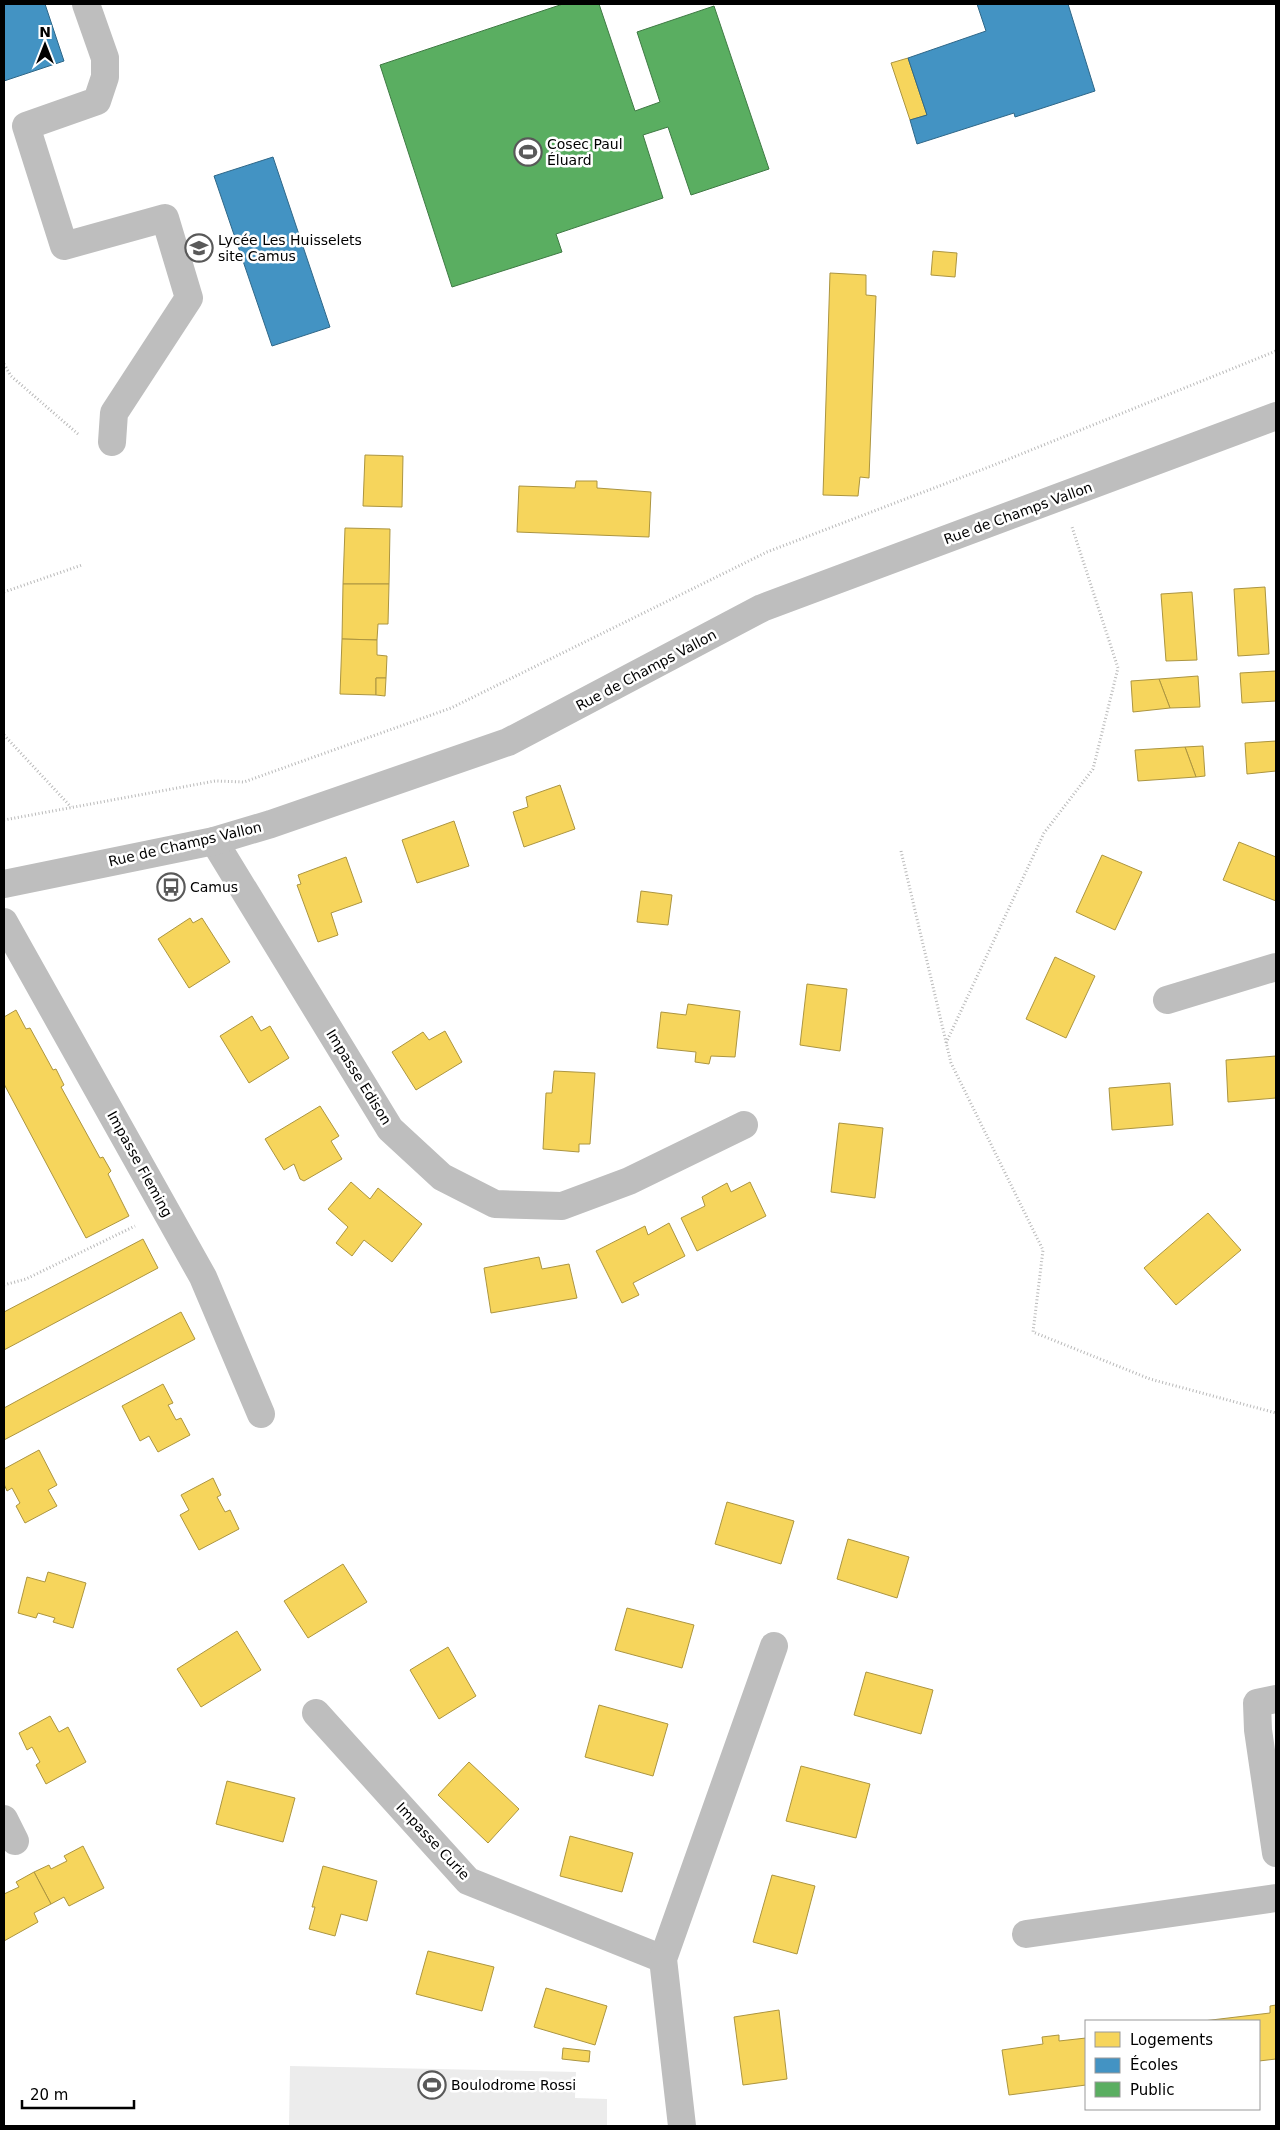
<svg xmlns="http://www.w3.org/2000/svg" width="1280" height="2130" viewBox="0 0 1280 2130" font-family="'DejaVu Sans',sans-serif">
  <rect width="100%" height="100%" fill="#fff"/>
  <!-- green -->
  <polygon fill="#ececec" points="290,2066 576,2072 575,2098 607,2099 607,2126 289,2126"/>
  <!-- homes -->
  <g fill="#f6d55c" stroke="#ac9540">
    <polygon points="908,58 927,115 910,120 891,63"/>
    <polygon points="933,251 957,253 955,277 931,275"/>
    <polygon points="830,273 866,275 866,295 876,296 869,478 860,477 858,496 823,495"/>
    <polygon points="365,455 403,456 402,507 363,506"/>
    <polygon points="576,481 597,481 597,488 651,492 649,537 517,532 519,486 575,488"/>
    <polygon points="345,528 390,529 389,584 343,584"/>
    <polygon points="343,584 389,584 388,624 378,624 377,640 342,639"/>
    <polygon points="1265,587 1269,654 1238,656 1234,589"/>
    <polygon points="1192,592 1197,660 1166,661 1161,594"/>
    <polygon points="342,639 377,640 377,655 387,656 386,678 376,678 376,695 340,694"/>
    <polygon points="1276,671 1276,701 1242,703 1240,673"/>
    <polygon points="1198,676 1200,707 1170,708 1159,679"/>
    <polygon points="376,678 386,678 385,696 376,695"/>
    <polygon points="1159,679 1170,708 1133,712 1131,681"/>
    <polygon points="1276,741 1276,771 1247,774 1245,743"/>
    <polygon points="1203,746 1205,776 1196,777 1185,747"/>
    <polygon points="1185,747 1196,777 1138,781 1135,750"/>
    <polygon points="560,785 575,829 524,847 513,812 528,807 526,797"/>
    <polygon points="454,821 469,866 417,883 402,840"/>
    <polygon points="1239,842 1276,857 1276,901 1223,880"/>
    <polygon points="1102,855 1142,872 1115,930 1076,912"/>
    <polygon points="346,857 362,902 331,913 338,935 318,942 297,885 301,884 298,875"/>
    <polygon points="641,891 672,895 668,925 637,922"/>
    <polygon points="190,918 193,923 202,918 230,962 189,988 158,939"/>
    <polygon points="1055,957 1095,976 1066,1038 1026,1019"/>
    <polygon points="807,984 847,989 840,1051 800,1045"/>
    <polygon points="688,1004 740,1011 735,1057 711,1056 709,1064 695,1062 696,1052 657,1048 661,1012 686,1015"/>
    <polygon points="16,1010 26,1029 30,1028 53,1070 56,1069 64,1085 61,1087 100,1158 103,1157 111,1171 108,1174 129,1216 86,1238 4,1084 4,1017"/>
    <polygon points="252,1016 261,1031 270,1026 289,1058 249,1083 220,1036"/>
    <polygon points="445,1031 462,1062 416,1090 392,1052 423,1032 429,1040"/>
    <polygon points="1276,1056 1276,1098 1228,1102 1226,1060"/>
    <polygon points="554,1071 595,1073 590,1144 579,1144 579,1152 543,1149 546,1093 552,1093"/>
    <polygon points="1170,1083 1173,1125 1112,1130 1109,1088"/>
    <polygon points="320,1106 339,1136 331,1141 342,1159 304,1181 300,1179 294,1164 284,1170 265,1139"/>
    <polygon points="839,1123 883,1128 875,1198 831,1192"/>
    <polygon points="351,1182 370,1199 378,1188 422,1224 392,1262 364,1240 352,1256 336,1243 348,1227 328,1209"/>
    <polygon points="750,1182 766,1216 697,1251 681,1218 705,1206 702,1197 727,1183 731,1192"/>
    <polygon points="1208,1213 1241,1250 1176,1305 1144,1268"/>
    <polygon points="669,1223 685,1256 633,1283 639,1295 622,1303 596,1251 645,1226 648,1235"/>
    <polygon points="143,1239 158,1268 4,1350 4,1312"/>
    <polygon points="539,1257 542,1269 569,1264 577,1298 491,1313 484,1268"/>
    <polygon points="181,1312 195,1339 4,1440 4,1408"/>
    <polygon points="163,1384 173,1403 168,1405 176,1420 181,1418 190,1435 158,1452 149,1436 140,1441 122,1406"/>
    <polygon points="39,1450 57,1485 48,1490 57,1506 25,1523 16,1506 20,1503 12,1488 7,1491 4,1484 4,1469"/>
    <polygon points="213,1478 221,1495 217,1497 225,1512 230,1510 239,1529 199,1550 180,1515 189,1510 181,1495"/>
    <polygon points="727,1502 794,1521 781,1564 715,1544"/>
    <polygon points="848,1539 909,1557 897,1598 837,1579"/>
    <polygon points="343,1564 367,1602 308,1638 284,1601"/>
    <polygon points="48,1572 86,1583 73,1628 53,1622 55,1618 38,1613 36,1618 18,1613 27,1577 45,1582"/>
    <polygon points="627,1608 694,1625 682,1668 615,1650"/>
    <polygon points="237,1631 261,1670 201,1707 177,1669"/>
    <polygon points="448,1647 476,1696 439,1719 410,1670"/>
    <polygon points="866,1672 933,1690 921,1734 854,1715"/>
    <polygon points="599,1705 668,1724 653,1776 585,1757"/>
    <polygon points="50,1716 59,1732 68,1727 86,1762 46,1784 36,1765 40,1762 32,1747 27,1750 19,1733"/>
    <polygon points="469,1762 519,1809 488,1843 438,1795"/>
    <polygon points="801,1766 870,1784 856,1838 786,1821"/>
    <polygon points="227,1781 295,1798 283,1842 216,1824"/>
    <polygon points="570,1836 633,1853 622,1892 560,1876"/>
    <polygon points="83,1846 104,1888 69,1906 64,1897 51,1904 34,1872 49,1865 51,1869 67,1861 64,1856"/>
    <polygon points="323,1866 377,1881 367,1921 341,1914 335,1936 309,1929 315,1907 312,1907"/>
    <polygon points="34,1872 51,1904 34,1913 38,1922 4,1941 4,1894 19,1887 16,1882"/>
    <polygon points="772,1875 815,1886 797,1954 753,1942"/>
    <polygon points="428,1951 494,1967 482,2011 416,1994"/>
    <polygon points="546,1988 607,2006 595,2045 534,2027"/>
    <polygon points="1276,2005 1276,2059 1259,2061 1259,2021 1203,2021 1270,2013 1270,2006"/>
    <polygon points="779,2010 787,2079 743,2085 734,2017"/>
    <polygon points="1059,2035 1059,2041 1086,2038 1086,2085 1009,2095 1002,2050 1043,2044 1042,2037"/>
    <polygon points="563,2048 590,2051 589,2062 562,2059"/>
  </g>
  <!-- schools -->
  <g fill="#4393c3" stroke="#2f6788">
    <polygon points="4,4 45,4 64,61 4,81"/>
    <polygon points="977,4 1068,4 1095,91 1015,117 1014,113 917,144 910,120 927,115 908,58 986,31"/>
    <polygon points="273,157 330,327 272,346 214,176"/>
  </g>
  <!-- public -->
  <polygon fill="#5aae61" stroke="#3f7a44" points="563,4 599,4 635,111 660,102 637,32 714,6 769,169 691,195 668,127 643,135 663,198 556,234 562,252 452,287 380,65"/>
  <g fill="none" stroke-linecap="round" stroke-linejoin="round">
    <!-- path -->
    <g stroke="#b9b9b9" stroke-width="3" stroke-dasharray="1 2.5" stroke-linecap="butt">
      <polyline points="4,364 11,376 78,434"/>
      <polyline points="4,592 82,565"/>
      <polyline points="4,735 71,807"/>
      <polyline points="4,820 215,781 244,782 451,708 767,552 994,465 1276,351"/>
      <polyline points="901,851 951,1063 1043,1250 1033,1332 1150,1379 1276,1413"/>
      <polyline points="946,1043 1044,833 1093,769 1118,668 1072,527"/>
      <polyline points="4,1285 26,1279 135,1226"/>
    </g>
    <!-- minor -->
    <g stroke="#bebebe" stroke-width="28">
      <polyline points="86,4 105,58 105,77 97,101 26,126 64,246 165,218 189,298 114,413 112,442"/>
      <polyline points="214,841 390,1129 442,1177 495,1204 562,1206 629,1181 744,1125"/>
      <polyline points="4,884 214,841 271,824 508,742 762,608 1276,416"/>
      <polyline points="4,922 203,1277 261,1414"/>
      <polyline points="1167,1000 1276,967"/>
      <polyline points="1276,1699 1257,1703 1258,1730 1276,1853"/>
      <polyline points="316,1713 468,1881 663,1959"/>
      <polyline points="4,1819 15,1841"/>
      <polyline points="1026,1934 1276,1898"/>
      <polyline points="682,2126 663,1959 774,1646"/>
    </g>
  </g>
  <!-- icons -->
  <defs>
    <g id="stadium-ring" transform="scale(1.4375)"><circle r="9.5" fill="#fff" stroke="#595959" stroke-width="1.5"/><path d="M0-5a6.5 5 0 1 0 0 10a6.5 5 0 1 0 0-10ZM-3.5-1.8h7v3.6h-7Z" fill="#595959"/></g>
    <g id="school-ring" transform="scale(1.4375)"><circle r="9.5" fill="#fff" stroke="#595959" stroke-width="1.5"/><path d="M0-5L7-2L0 1L-7-2ZM-4 1L0 2.5L4 1V4Q0 6-4 4Z" fill="#595959"/></g>
    <g id="bus-ring" transform="scale(1.4375)"><circle r="9.5" fill="#fff" stroke="#595959" stroke-width="1.5"/><path d="M-5-6H5V4H4V6H2V4H-2V6H-4V4H-5ZM-3.5-4V0h7V-4ZM-3.5 1.2v1.5H-2V1.2ZM2 1.2v1.5H3.5V1.2Z" fill="#595959"/></g>
  </defs>
  <g fill-rule="evenodd">
    <use href="#stadium-ring" x="528" y="152"/>
    <use href="#school-ring" x="199" y="248"/>
    <use href="#bus-ring" x="171" y="887"/>
    <use href="#stadium-ring" x="432" y="2085"/>
  </g>
  <g text-anchor="middle" stroke-width="5" stroke-linejoin="round" paint-order="stroke">
    <!-- poi labels -->
    <g font-size="14" fill="#000" stroke="#fff" text-anchor="start">
      <text x="547" y="149">Cosec Paul<tspan x="547" dy="16">Éluard</tspan></text>
      <text x="218" y="245">Lycée Les Huisselets<tspan x="218" dy="16">site Camus</tspan></text>
      <text x="190" y="892">Camus</text>
      <text x="451" y="2090">Boulodrome Rossi</text>
    </g>
    <!-- street labels -->
    <g font-size="14" fill="#000" stroke="#fff">
      <text transform="translate(1018 513) rotate(-20)" y="5">Rue de Champs Vallon</text>
      <text transform="translate(646 670) rotate(-28)" y="5">Rue de Champs Vallon</text>
      <text transform="translate(185 844) rotate(-13)" y="5">Rue de Champs Vallon</text>
      <text transform="translate(359 1077) rotate(58)" y="5">Impasse Edison</text>
      <text transform="translate(140 1164) rotate(61)" y="5">Impasse Fleming</text>
      <text transform="translate(433 1841) rotate(47)" y="5">Impasse Curie</text>
    </g>
  </g>
  <!-- border -->
  <rect width="1280" height="2130" fill="none" stroke="#000000" stroke-width="10"/>
  <!-- legend -->
  <rect x="1085" y="2020" width="175" height="90" fill="#ffffff" stroke="#999999"/>
  <rect x="1095" y="2032" width="25" height="15" fill="#f6d55c" stroke="#999999"/>
  <text x="1130" y="2045" font-size="15" fill="#000000">Logements</text>
  <rect x="1095" y="2058" width="25" height="15" fill="#4393c3" stroke="#999999"/>
  <text x="1130" y="2070" font-size="15" fill="#000000">Écoles</text>
  <rect x="1095" y="2082" width="25" height="15" fill="#5aae61" stroke="#999999"/>
  <text x="1130" y="2095" font-size="15" fill="#000000">Public</text>
  <!-- north arrow -->
  <g transform="translate(45 45)" stroke="#ffffff" stroke-width="4" paint-order="stroke">
  <path d="M0-4L9 19L0 12L-9 19Z" fill="#000000"/>
  <text y="-8" font-size="14" font-weight="bold" text-anchor="middle" fill="#000000">N</text>
  </g>
  <!-- scale -->
  <path d="M22 2100v8h112v-8" fill="none" stroke="#000000" stroke-width="2.5"/>
  <text x="30" y="2100" font-size="15" fill="#000000" stroke="#ffffff" stroke-width="4" paint-order="stroke">20 m</text>
</svg>
